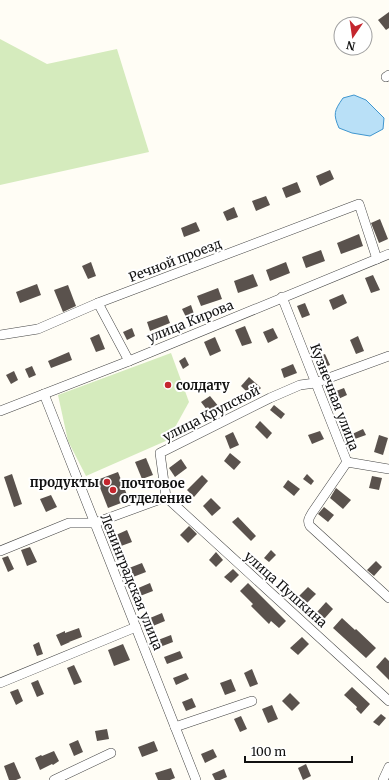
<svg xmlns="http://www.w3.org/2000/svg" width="389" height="780" viewBox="0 0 389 780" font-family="Merriweather,serif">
  <rect width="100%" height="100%" fill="#fffdf5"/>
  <!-- green -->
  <g fill="#d5ebbd">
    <polygon points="0,39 47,64 117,49 149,152 0,185"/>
    <polygon points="171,353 189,402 168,440 86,476 68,441 58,395"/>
  </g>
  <!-- water -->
  <path fill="#b9e0f7" stroke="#3f96cf" d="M 354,95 L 366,100 L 384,118 L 383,129 L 370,136 L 352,133 L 339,128 C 333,114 334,111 343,98 Z"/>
  <!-- building -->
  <g fill="#5a524d">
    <polygon points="389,12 389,28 386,30 378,20"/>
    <polygon points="330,170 334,179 320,186 316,176"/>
    <polygon points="297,182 301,192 286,198 282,188"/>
    <polygon points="266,196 270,205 256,211 252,201"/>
    <polygon points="234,207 238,217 227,221 223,212"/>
    <polygon points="380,219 388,239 379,243 371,223"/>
    <polygon points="196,222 200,231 184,237 181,228"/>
    <polygon points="359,234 363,246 341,254 337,243"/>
    <polygon points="321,250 325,261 306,268 302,257"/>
    <polygon points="91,262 96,276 88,279 82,266"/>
    <polygon points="286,262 290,273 270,281 266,270"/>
    <polygon points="253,274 258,286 238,293 234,281"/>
    <polygon points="373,275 380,290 371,293 365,278"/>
    <polygon points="37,284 41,295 20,303 16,292"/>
    <polygon points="68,285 76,306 63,312 54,290"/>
    <polygon points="218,288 222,299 201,306 197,296"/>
    <polygon points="343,294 347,303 333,310 329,300"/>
    <polygon points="305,303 310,315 302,318 297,306"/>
    <polygon points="191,305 194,314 186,317 182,309"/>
    <polygon points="167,315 170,323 150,331 147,322"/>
    <polygon points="245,326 252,343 242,346 235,330"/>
    <polygon points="132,328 135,336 127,340 123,332"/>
    <polygon points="273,328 278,338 268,343 263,332"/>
    <polygon points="99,334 105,349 96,352 90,338"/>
    <polygon points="358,336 364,351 356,354 350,340"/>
    <polygon points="215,337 221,351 210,356 204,342"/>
    <polygon points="69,352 72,360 51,368 48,361"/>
    <polygon points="325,354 330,365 323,368 318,357"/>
    <polygon points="185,357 189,365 183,369 179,361"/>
    <polygon points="293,364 297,373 284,378 281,369"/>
    <polygon points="32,366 36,375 29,378 25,369"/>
    <polygon points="14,371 18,380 11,384 6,375"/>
    <polygon points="249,377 261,388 252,397 241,386"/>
    <polygon points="344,388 347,395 334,401 331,393"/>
    <polygon points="210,396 219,407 210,414 201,402"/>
    <polygon points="274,405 285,414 281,419 270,410"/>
    <polygon points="260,421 272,433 267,439 255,427"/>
    <polygon points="363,429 366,435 352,440 350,435"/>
    <polygon points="320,431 324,439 312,444 308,435"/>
    <polygon points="233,432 239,445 230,449 225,436"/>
    <polygon points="379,435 388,438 383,455 374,452"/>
    <polygon points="230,453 241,462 234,470 224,461"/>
    <polygon points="146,458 153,475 142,479 135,462"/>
    <polygon points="181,459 187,468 175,477 169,468"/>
    <polygon points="118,472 129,500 108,508 97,480"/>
    <polygon points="12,474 22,504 14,507 4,477"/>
    <polygon points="307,474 314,481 311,485 303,479"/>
    <polygon points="202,475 208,481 194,497 187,490"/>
    <polygon points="372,476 382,478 379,490 369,488"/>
    <polygon points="288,480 300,489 294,496 283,487"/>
    <polygon points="336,488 351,500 343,509 330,498"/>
    <polygon points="51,495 57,507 46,512 40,499"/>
    <polygon points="211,498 221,508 212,516 203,506"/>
    <polygon points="324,507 334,515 328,522 318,514"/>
    <polygon points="238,517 256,536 251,541 232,522"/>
    <polygon points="189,526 197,534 188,543 180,535"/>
    <polygon points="127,530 132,542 121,546 116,535"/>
    <polygon points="30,547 37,562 27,566 21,550"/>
    <polygon points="271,550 276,555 269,562 264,558"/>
    <polygon points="216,552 223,560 216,567 209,560"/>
    <polygon points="8,556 14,569 8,572 2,558"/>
    <polygon points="376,561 382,567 374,576 367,570"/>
    <polygon points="142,563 146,572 133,577 129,568"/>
    <polygon points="233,569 239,575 231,583 224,577"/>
    <polygon points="150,583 153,591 140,596 136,589"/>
    <polygon points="248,583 286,621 279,628 271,621 269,624 251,606 253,604 240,591"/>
    <polygon points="308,587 316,594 307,603 299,596"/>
    <polygon points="326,602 333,609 324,619 317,612"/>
    <polygon points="162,613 165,621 153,626 150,618"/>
    <polygon points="342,618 355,630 356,629 376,648 366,658 333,628"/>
    <polygon points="79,628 82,637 69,642 70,642 61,646 56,635 65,631 65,633"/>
    <polygon points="171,635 173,642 160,647 158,640"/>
    <polygon points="302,637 309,644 298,655 290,648"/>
    <polygon points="39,642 43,654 37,656 33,645"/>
    <polygon points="123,644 130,660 114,666 108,650"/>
    <polygon points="180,651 183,658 167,664 164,657"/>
    <polygon points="385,657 389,661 389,680 376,667"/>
    <polygon points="74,665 82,682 74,685 67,668"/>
    <polygon points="252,669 258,684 250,687 244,673"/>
    <polygon points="186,673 189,679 176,685 173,678"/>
    <polygon points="231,679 236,691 225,695 220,683"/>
    <polygon points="38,680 44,694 37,697 31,683"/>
    <polygon points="352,687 370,704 361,714 356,709 357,707 344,695"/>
    <polygon points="18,689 23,701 16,705 10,692"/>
    <polygon points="290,693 300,703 292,711 282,701"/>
    <polygon points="192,698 196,707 186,711 182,702"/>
    <polygon points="272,705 278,719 268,723 262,709"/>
    <polygon points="381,714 386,718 379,726 373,722"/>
    <polygon points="241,716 247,729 240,732 234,719"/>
    <polygon points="107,729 109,739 97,741 95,731"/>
    <polygon points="78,740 83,752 74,756 69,744"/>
    <polygon points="154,741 158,751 142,757 138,747"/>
    <polygon points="213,749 217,757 205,763 201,754"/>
    <polygon points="54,751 59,761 53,765 52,764 40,770 35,758 41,755 42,756"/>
    <polygon points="14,762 21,778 16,780 9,780 4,766"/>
    <polygon points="306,764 311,776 303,780 298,768"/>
    <polygon points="171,768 175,778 170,780 158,780 155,773"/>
    <polygon points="224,769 227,777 220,780 215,780 212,774"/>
  </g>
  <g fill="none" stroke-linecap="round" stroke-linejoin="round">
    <!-- minor casing -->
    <g stroke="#444" stroke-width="10">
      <g id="minor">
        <polyline points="386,77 389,75"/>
        <path d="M 282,297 L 347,462 L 312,513 C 309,518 307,521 310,526 L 389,598"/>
        <polyline points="98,303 129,361"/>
        <polyline points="0,335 38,329 98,303 359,204 377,259"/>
        <polyline points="44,394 196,780"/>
        <polyline points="0,411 129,361 389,254"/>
        <polyline points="347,462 389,469"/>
        <polyline points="166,497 389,701"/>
        <polyline points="0,551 69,523 95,523 166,497 160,453 270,398 300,385 315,383 389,356"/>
        <polyline points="0,683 136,627"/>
        <polyline points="175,727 252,701"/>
        <polyline points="54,780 111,753"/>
        <polyline points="383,780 389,767"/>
      </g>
    </g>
    <!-- minor -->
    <use href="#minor" stroke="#fff" stroke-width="9"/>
  </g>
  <!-- markers -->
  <g fill="#c4262e" stroke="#fff" stroke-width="1.5">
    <circle cx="168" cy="385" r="4"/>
    <circle cx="107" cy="482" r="4"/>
    <circle cx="113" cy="490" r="4"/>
  </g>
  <g text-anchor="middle" stroke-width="4" stroke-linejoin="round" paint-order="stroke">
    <!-- street labels -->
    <g font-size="13" fill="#111" stroke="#fff">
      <text transform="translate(175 260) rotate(-21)" y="5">Речной проезд</text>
      <text transform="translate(190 321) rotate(-22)" y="5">улица Кирова</text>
      <text transform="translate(335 397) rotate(69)" y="5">Кузнечная улица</text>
      <text transform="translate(211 413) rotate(-27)" y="5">улица Крупской</text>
      <text transform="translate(132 582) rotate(68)" y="5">Ленинградская улица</text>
      <text transform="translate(286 589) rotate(42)" y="5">улица Пушкина</text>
    </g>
    <!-- poi labels -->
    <g font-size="13" font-weight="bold" fill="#111" stroke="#fff" text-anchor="start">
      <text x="176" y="390">солдату</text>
      <text x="99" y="487" text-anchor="end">продукты</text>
      <text x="121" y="488">почтовое<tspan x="121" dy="15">отделение</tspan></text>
    </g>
  </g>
  <!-- north arrow -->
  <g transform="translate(353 36) rotate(193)"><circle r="19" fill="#ffffff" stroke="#a0a0a0"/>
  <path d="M0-3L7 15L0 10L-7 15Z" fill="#c4262e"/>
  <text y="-6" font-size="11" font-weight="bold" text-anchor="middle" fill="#111111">N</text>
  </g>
  <!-- scale -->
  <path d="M245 756v6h107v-6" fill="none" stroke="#111111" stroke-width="2"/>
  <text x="251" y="756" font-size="12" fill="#111111" stroke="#ffffff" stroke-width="3" paint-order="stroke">100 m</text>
</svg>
